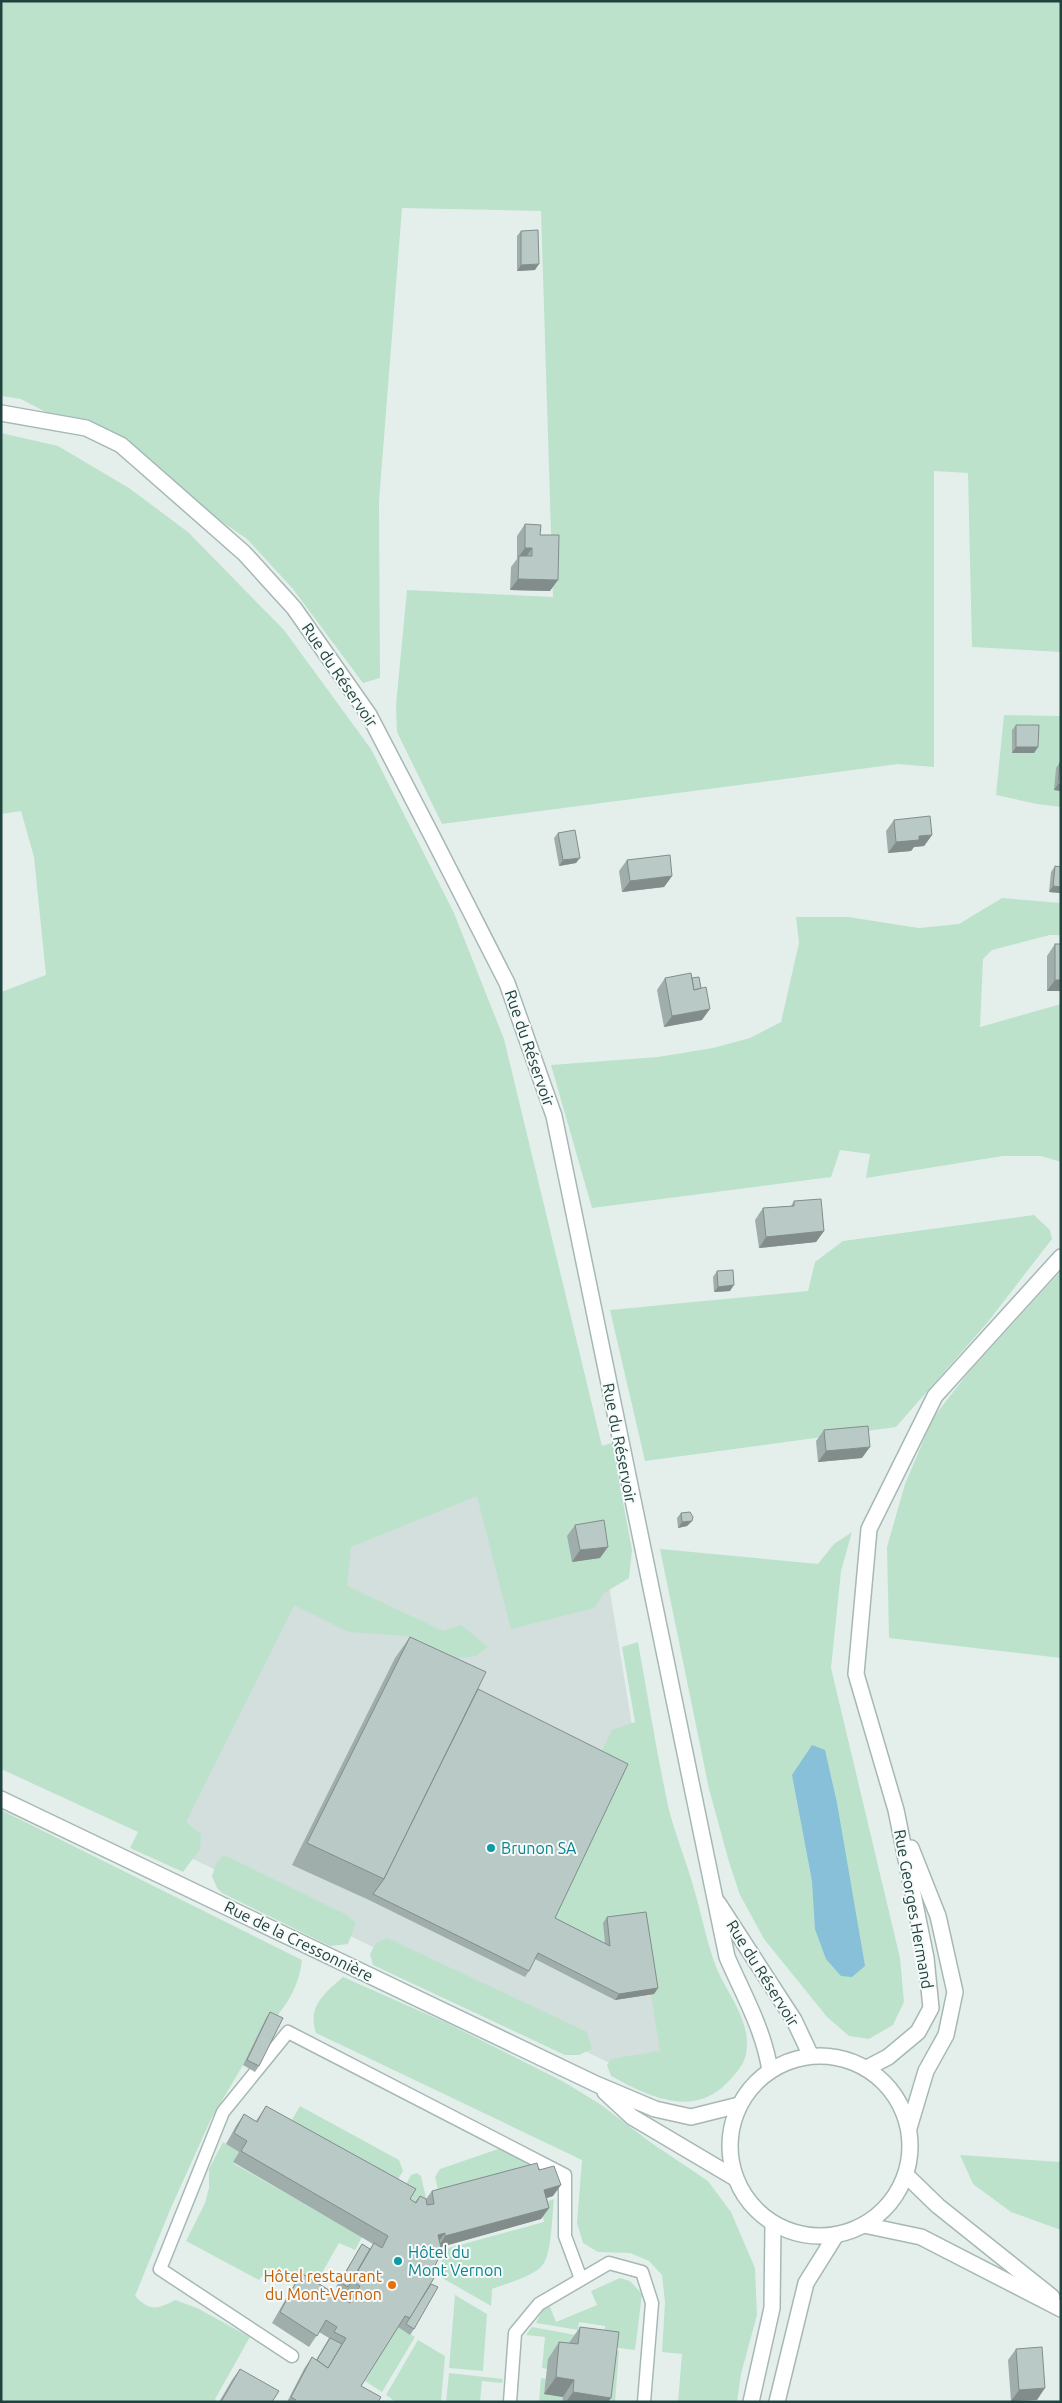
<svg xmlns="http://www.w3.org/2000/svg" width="1062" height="2403" viewBox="0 0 1062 2403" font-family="Ubuntu,sans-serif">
  <rect width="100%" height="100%" fill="#e4efec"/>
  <!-- built -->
  <polygon fill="#d2dfdc" points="587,1451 659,1890 686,2037 632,2074 138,1832 259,1584"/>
  <!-- green -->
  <g fill="#bce2cc">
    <polygon points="1,1 1061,1 1061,652 972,647 968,473 934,471 934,767 898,764 442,824 397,732 396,705 407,590 553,597 541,211 402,208 379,501 380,678 363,683 293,589 247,539 121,452 21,399 1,396"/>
    <polygon points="1,433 58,446 129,488 188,532 284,630 371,749 454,913 504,1039 602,1446 612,1443 632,1550 629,1578 604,1593 594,1608 511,1629 477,1496 351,1547 347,1586 443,1631 461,1625 488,1647 476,1656 452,1659 407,1636 349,1632 294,1605 186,1822 201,1834 200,1849 183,1872 130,1848 138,1832 1,1769 1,992 46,975 34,857 21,811 1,814"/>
    <polygon points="1004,715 1061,716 1061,807 1037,804 996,795"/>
    <polygon points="1002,898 1061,903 1061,935 1050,935 992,950 983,959 980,1027 1061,1004 1061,1162 1041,1156 1003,1156 866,1178 870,1154 840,1150 831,1177 592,1208 551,1065 658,1057 713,1048 750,1038 781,1022 799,943 796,917 848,917 919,928 959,924"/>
    <polygon points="1034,1215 1050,1230 1052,1239 987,1323 896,1427 645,1461 610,1310 808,1291 815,1262 843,1241"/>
    <polygon points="1061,1271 1061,1658 889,1638 887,1547 905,1484 933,1418 968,1373"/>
    <polygon points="852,1532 841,1571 831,1668 900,1958 904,2002 893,2025 869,2039 849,2036 827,2017 764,1939 740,1895 729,1862 709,1789 660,1549 818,1564 834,1544"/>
    <path d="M 638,1642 C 648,1698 657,1755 669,1810 C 676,1837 687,1863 694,1889 C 702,1915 707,1945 717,1969 C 729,1997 752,2022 746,2054 C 744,2065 736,2073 728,2082 C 693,2119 648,2096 611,2076 L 607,2065 L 611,2059 L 660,2051 L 651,1994 L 606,1951 L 551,1923 L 599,1757 L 612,1730 L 635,1722 L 622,1647 Z"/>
    <path d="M 1,1810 L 302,1960 C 299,1985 289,2002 273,2021 L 266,2018 L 243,2065 L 211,2119 L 170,2210 L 135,2296 C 150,2311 156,2310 175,2300 L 197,2308 L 250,2337 L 215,2399 L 218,2402 L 1,2402 Z"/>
    <polygon points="224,1855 345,1914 356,1923 348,1944 330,1946 222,1893 217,1888 212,1876 216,1864"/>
    <polygon points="387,1938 587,2032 592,2049 579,2055 565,2055 373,1965 370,1954 376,1943"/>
    <path d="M 343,1977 L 447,2023 L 564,2082 L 600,2104 L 650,2142 L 708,2181 L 731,2212 L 755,2268 L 757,2315 L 741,2374 L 737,2402 L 678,2402 L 682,2354 L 662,2352 L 665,2302 L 662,2275 L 649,2261 L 630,2253 L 598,2252 L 583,2243 L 577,2223 L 582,2160 L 316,2033 C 307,2006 325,1993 343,1977 Z"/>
    <polygon points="300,2106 399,2160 403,2171 391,2191 285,2132"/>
    <polygon points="223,2142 239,2152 233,2163 362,2237 355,2250 339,2243 310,2294 269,2268 259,2280 186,2241 205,2203 209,2188 209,2169"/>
    <polygon points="504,2147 547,2169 556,2190 553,2196 546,2178 440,2198 435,2177 440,2169"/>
    <polygon points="960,2155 1061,2162 1061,2230 1011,2212 973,2184"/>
    <polygon points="417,2173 421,2176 427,2202 426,2216 400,2196 411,2175"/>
    <path d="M 554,2199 C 552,2215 552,2257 541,2267 C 529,2278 507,2283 492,2289 L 491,2306 L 439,2276 L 444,2266 L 438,2251 L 544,2222 L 540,2204 Z"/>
    <polygon points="620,2278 630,2281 642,2294 635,2350 603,2346 605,2326 579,2322 578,2330 536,2323 543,2309 550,2307 556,2322 597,2305 591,2291"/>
    <polygon points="455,2295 487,2314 483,2371 449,2368"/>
    <polygon points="398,2327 415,2337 382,2392 365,2381"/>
    <polygon points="532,2327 581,2336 547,2369 542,2368 545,2337 526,2335"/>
    <polygon points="418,2340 445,2356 441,2402 396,2402 386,2395"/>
    <polygon points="607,2349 619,2351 615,2402 601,2402"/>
    <polygon points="449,2373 503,2379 502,2383 482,2381 480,2402 446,2402"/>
    <polygon points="541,2378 546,2379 544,2393 563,2397 562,2402 539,2402"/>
  </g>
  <!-- water -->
  <polygon fill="#88bfd9" points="812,1745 825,1750 837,1803 864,1960 865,1966 852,1977 841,1976 826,1959 815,1929 812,1881 792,1775"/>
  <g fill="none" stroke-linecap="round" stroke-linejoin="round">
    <!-- service casing -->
    <g stroke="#a6b8b5" stroke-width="15">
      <g id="service">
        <polyline points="292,2356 160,2269 223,2112 288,2032 565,2175 565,2236 581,2279"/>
        <polyline points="510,2402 515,2333 539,2304 609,2263 642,2272 652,2303 644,2402"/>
      </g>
    </g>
    <!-- minor casing -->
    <g stroke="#a6b8b5" stroke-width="18">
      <g id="minor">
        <polyline points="1,1799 596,2084 655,2109 691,2117 739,2105"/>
        <polyline points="605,2092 632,2117 735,2178"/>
      </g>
    </g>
    <!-- tertiary casing -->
    <g stroke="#a6b8b5" stroke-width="18">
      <g id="tertiary">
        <path d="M 1,413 L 86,428 L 121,445 L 244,553 L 294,608 L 369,715 L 431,834 L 507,983 L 554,1116 L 727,1957 C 743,1994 764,2030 770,2071"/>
        <polyline points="718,1903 794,2020 811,2056"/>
        <circle cx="820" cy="2146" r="90"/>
        <polyline points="867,2068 888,2057 918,2032 931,2008 926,1958 896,1810 856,1674 869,1529 935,1396 1061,1257"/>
        <polyline points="909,2128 926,2071 946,2035 955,1992 938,1916 911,1848"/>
        <polyline points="906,2175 938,2206 1052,2297"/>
        <polyline points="864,2225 921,2237 1061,2309"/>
        <polyline points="751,2402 772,2308 773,2224"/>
        <polyline points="777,2402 806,2283 836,2235"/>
      </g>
    </g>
    <!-- service -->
    <use href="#service" stroke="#fff" stroke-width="12"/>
    <!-- minor -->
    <use href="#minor" stroke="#fff" stroke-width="15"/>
    <!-- tertiary -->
    <use href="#tertiary" stroke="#fff" stroke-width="15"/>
  </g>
  <!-- wall -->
  <g fill="#9faeaa">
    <polygon points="521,231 535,270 517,271 517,236"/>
    <polygon points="525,524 540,535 550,591 510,590 511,567 517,559 517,536"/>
    <polygon points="1016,725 1038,747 1034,753 1012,753 1012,730"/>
    <polygon points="1060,762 1061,791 1054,790 1056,768"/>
    <polygon points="894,820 932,835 924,846 914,847 911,851 888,853 886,831"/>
    <polygon points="558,833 576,863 559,866 554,838"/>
    <polygon points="627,860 672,876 664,887 622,892 619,871"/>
    <polygon points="1055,866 1061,867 1061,893 1049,892 1051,872"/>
    <polygon points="1055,944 1061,944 1061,991 1047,991 1047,956"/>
    <polygon points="665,978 702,1020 664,1027 657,990"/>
    <polygon points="794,1201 824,1231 816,1242 759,1248 755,1220 763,1208 791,1206"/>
    <polygon points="717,1271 730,1291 714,1292 713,1277"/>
    <polygon points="824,1430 862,1458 818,1462 816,1441"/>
    <polygon points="681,1513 692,1521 687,1526 678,1528 677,1518"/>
    <polygon points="575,1525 600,1558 572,1562 567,1536"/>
    <polygon points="410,1637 478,1689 555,1918 605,1943 603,1923 607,1917 658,1988 654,1994 615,2000 535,1959 529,1971 525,1977 369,1900 292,1865 395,1658"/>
    <polygon points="270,2012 259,2066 255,2072 243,2065 266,2018"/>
    <polygon points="266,2106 415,2202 420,2196 426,2199 432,2191 539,2170 553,2196 547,2198 549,2208 541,2219 441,2247 430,2275 431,2284 414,2329 410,2335 398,2327 361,2386 378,2402 287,2402 304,2369 312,2357 316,2360 329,2338 319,2332 309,2347 272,2323 294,2285 301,2273 350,2302 352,2298 336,2287 362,2244 370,2249 373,2244 233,2162 239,2152 226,2144 236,2126 244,2114 256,2121"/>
    <polygon points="580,2327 608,2402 562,2402 563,2397 544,2394 548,2359 559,2342 569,2343"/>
    <polygon points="1016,2349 1037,2400 1011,2401 1008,2360"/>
    <polygon points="240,2369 272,2402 219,2402 232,2380"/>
  </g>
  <!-- shaded-wall -->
  <g fill="#828d8b">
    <polygon points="539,264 535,270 517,271 521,265"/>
    <polygon points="525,548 532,548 525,559 519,556"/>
    <polygon points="518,579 558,580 550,591 510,590"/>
    <polygon points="1016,747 1038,747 1034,753 1012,753"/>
    <polygon points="1058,784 1061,784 1061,791 1054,790"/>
    <polygon points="932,835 924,846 914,847 911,851 888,853 896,842 919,836"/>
    <polygon points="580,858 576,863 559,866 563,860"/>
    <polygon points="672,876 664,887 622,892 630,881"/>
    <polygon points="1053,886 1061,887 1061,893 1049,892"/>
    <polygon points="1055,980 1061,980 1061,991 1047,991"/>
    <polygon points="710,1009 702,1020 664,1027 672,1016"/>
    <polygon points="824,1231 816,1242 759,1248 766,1237"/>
    <polygon points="734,1285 730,1291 714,1292 718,1287"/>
    <polygon points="870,1447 862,1458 818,1462 826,1451"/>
    <polygon points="692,1521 687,1526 678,1528 682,1522"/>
    <polygon points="608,1547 600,1558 572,1562 580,1550"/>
    <polygon points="658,1988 654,1994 615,2000 619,1994"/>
    <polygon points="561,2185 553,2196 537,2201 544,2190"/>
    <polygon points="549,2208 541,2219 437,2248 445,2236"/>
    <polygon points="445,2233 437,2244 438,2235"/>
    <polygon points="556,2377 574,2380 563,2397 544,2394"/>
    <polygon points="1045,2388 1037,2400 1011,2401 1019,2390"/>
    <polygon points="573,2392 611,2398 608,2402 566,2402"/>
  </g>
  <!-- building -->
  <g fill="#b9cac6" stroke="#828d8b">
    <polygon points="538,230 539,264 521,265 521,231"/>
    <polygon points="525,524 541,525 540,535 559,535 558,580 518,579 519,556 532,556 532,548 525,548"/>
    <polygon points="1016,725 1039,725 1038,747 1016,747"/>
    <polygon points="1060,762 1061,762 1061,784 1058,784"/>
    <polygon points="930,816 932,835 919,836 919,840 896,842 894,820"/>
    <polygon points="575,830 580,858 563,860 558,833"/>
    <polygon points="670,855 672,876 630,881 627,860"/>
    <polygon points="1055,866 1061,867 1061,887 1053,886"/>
    <rect x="1055" y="944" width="6" height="36"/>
    <polygon points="691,973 694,990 706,987 710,1009 672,1016 665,978"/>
    <polygon points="699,977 701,988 694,990 692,978"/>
    <polygon points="821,1199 824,1231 766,1237 763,1208 794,1206 794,1201"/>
    <polygon points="733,1270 734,1285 718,1287 717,1271"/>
    <polygon points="868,1426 870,1447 826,1451 824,1430"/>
    <polygon points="690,1512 693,1517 692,1521 682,1522 681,1513"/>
    <polygon points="604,1520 608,1547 580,1550 575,1525"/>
    <polygon points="410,1637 486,1672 384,1879 307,1843"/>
    <polygon points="478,1689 628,1764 555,1918 610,1946 607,1917 646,1912 658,1988 619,1994 538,1953 529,1971 373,1894 384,1879"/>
    <polygon points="270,2012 283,2018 259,2066 247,2060"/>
    <polygon points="266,2106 416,2189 410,2199 416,2203 420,2196 426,2199 427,2205 434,2204 432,2191 537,2163 539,2170 554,2166 561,2185 544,2190 549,2208 445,2236 445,2233 438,2235 442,2252 430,2275 434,2278 410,2318 405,2316 361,2386 381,2397 378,2402 295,2402 296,2400 291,2397 312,2357 328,2368 346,2338 334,2332 337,2327 326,2320 317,2336 280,2312 301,2273 350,2303 360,2286 352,2281 374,2243 382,2248 388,2236 241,2151 247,2141 234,2133 244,2114 257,2122"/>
    <polygon points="362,2244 370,2249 348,2287 340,2282"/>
    <polygon points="431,2284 438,2287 414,2329 406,2324"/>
    <polygon points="580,2327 619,2332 611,2398 573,2392 574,2380 556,2377 559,2342 578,2344"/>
    <polygon points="330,2338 342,2344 328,2368 317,2360"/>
    <polygon points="1042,2347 1045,2388 1019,2390 1016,2349"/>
    <polygon points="240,2369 279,2391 272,2402 221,2402"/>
  </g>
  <!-- markers -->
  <g fill="#0f9aa8" stroke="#f6fbf9" stroke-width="2">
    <circle cx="491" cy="1848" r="5"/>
    <circle cx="398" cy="2261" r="5"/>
  </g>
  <circle fill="#e8710a" stroke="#f6fbf9" stroke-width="2" cx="392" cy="2285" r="5"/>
  <g text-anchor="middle" stroke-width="4" stroke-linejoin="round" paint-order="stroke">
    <!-- street labels -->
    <g font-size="16" fill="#214340" stroke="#f6fbf9">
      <text transform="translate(340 675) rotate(56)" y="6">Rue du Réservoir</text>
      <text transform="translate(530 1048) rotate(71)" y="6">Rue du Réservoir</text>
      <text transform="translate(620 1443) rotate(79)" y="6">Rue du Réservoir</text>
      <text transform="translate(914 1909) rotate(80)" y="6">Rue Georges Hermand</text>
      <text transform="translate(299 1941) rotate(26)" y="6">Rue de la Cressonnière</text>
      <text transform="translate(763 1973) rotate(58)" y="6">Rue du Réservoir</text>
    </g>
    <!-- culture labels -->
    <g font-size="16" fill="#0d838f" stroke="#f6fbf9" text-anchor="start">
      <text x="501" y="1854">Brunon SA</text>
      <text x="408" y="2258">Hôtel du<tspan x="408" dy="18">Mont Vernon</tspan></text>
    </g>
    <!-- food labels -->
    <g font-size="16" fill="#c56008" stroke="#f6fbf9" text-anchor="end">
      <text x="382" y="2282">Hôtel restaurant<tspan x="382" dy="18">du Mont-Vernon</tspan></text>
    </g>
  </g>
  <!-- border -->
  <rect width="1062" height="2403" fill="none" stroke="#214340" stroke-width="5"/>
</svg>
